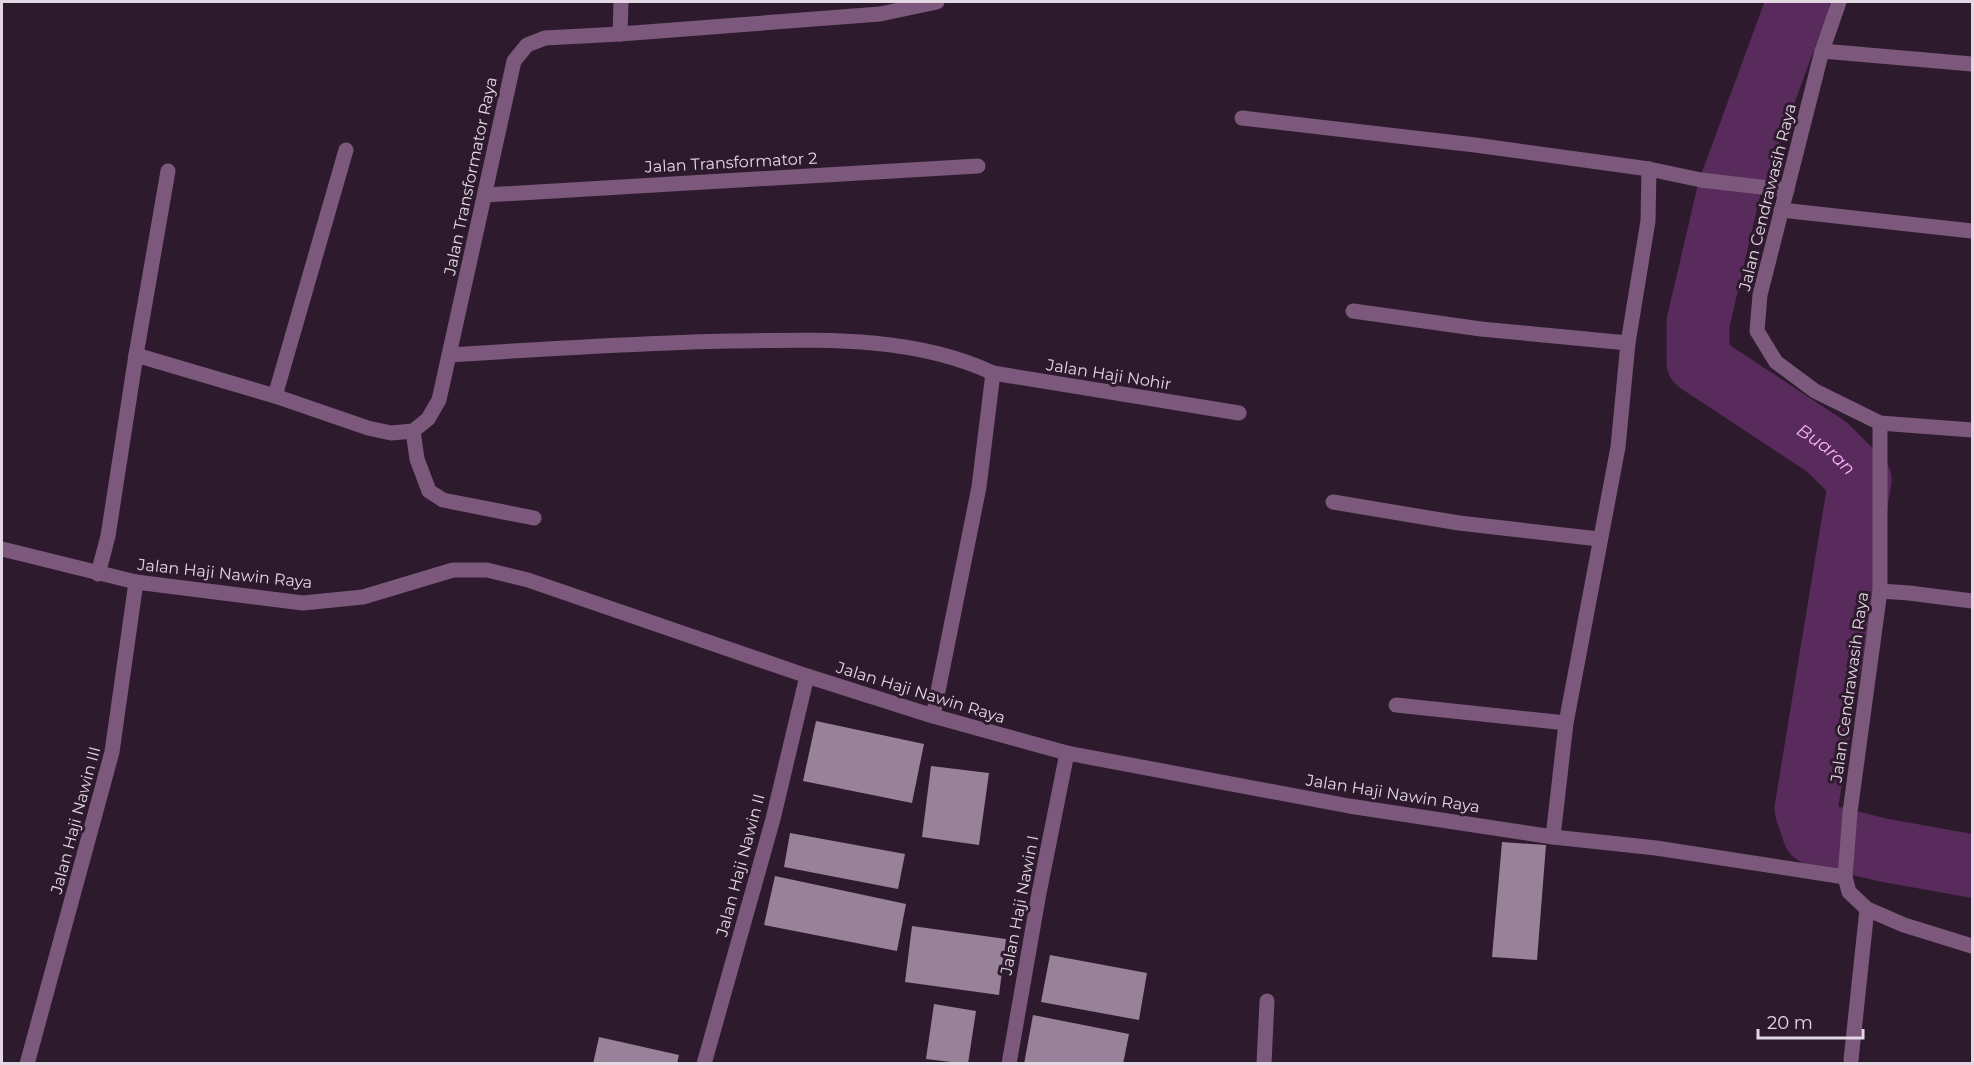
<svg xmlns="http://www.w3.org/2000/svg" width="1974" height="1065" viewBox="0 0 1974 1065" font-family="Montserrat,sans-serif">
  <rect width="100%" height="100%" fill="#2d1b2d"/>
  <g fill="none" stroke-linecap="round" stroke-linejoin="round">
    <!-- river -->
    <path stroke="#592b5c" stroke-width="63" id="s1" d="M 1798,2 L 1729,190 L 1698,323 L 1698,362 L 1827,447 L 1860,480 L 1806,809 L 1814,833 L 1883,850 L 1972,866"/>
  </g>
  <!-- building -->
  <g fill="#988199">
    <polygon points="816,721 924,744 912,803 803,781"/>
    <polygon points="931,766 989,773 979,845 922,837"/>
    <polygon points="790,833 905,854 898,889 784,867"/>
    <polygon points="1502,842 1546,845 1537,960 1492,957"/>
    <polygon points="775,876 906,904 897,951 764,925"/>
    <polygon points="912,926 1006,939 999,995 905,982"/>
    <polygon points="1050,955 1147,973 1139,1020 1041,1002"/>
    <polygon points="934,1004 976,1011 968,1064 926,1059"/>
    <polygon points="1033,1015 1129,1034 1123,1064 1024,1064"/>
    <polygon points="599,1037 679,1055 677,1064 593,1064"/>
  </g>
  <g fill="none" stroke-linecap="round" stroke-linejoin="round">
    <!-- lane -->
    <g stroke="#7b587c" stroke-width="15">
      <polyline points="413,431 417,459 429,491 443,500 534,518"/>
      <polyline points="1851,1060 1867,909"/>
    </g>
    <!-- street -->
    <g stroke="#7b587c" stroke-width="15">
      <polyline points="1839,2 1822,51 1760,295 1757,331 1776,362 1815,391 1880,423 1972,430"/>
      <polyline points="620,34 621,2"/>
      <polyline points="1822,51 1972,64"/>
      <polyline points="1242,118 1475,145 1649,169 1701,180 1787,190"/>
      <polyline points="485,195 978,166"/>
      <polyline points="1781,210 1972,231"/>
      <polyline points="1353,311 1481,329 1628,343"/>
      <polyline points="136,355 275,396 368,428 391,433 413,431 428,419 439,400 514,61 527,45 545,38 620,34 880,14 937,2"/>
      <path d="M 449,355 C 543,349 636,343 730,341 C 819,340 911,335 993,373 L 1239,413"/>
      <polyline points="275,396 346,150"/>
      <polyline points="1880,423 1880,591 1850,812 1845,877 1849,892 1867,909 1904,925 1972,946"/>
      <polyline points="1333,502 1459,523 1599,539"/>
      <polyline points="2,549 136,582 303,603 363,597 453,570 487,570 528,580 807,676 933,716 1067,753 1349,806 1553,837 1656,848 1845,877"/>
      <polyline points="98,574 108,536 136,355 168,171"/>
      <polyline points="1880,591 1909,593 1972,601"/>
      <polyline points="1396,705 1566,723"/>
      <polyline points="933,716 979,487 993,373"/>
      <polyline points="1553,837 1566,723 1618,447 1628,343 1648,221 1649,169"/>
      <polyline points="27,1064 112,752 136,582"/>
      <polyline points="704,1064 773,819 807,676"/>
      <polyline points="1009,1064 1039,893 1067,753"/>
      <polyline points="1264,1064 1267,1001"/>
    </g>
  </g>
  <g text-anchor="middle" stroke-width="6" stroke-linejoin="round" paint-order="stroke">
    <!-- street labels -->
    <g font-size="16" fill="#e3d7e3" stroke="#2d1b2d">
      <text transform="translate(731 162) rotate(-3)" y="6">Jalan Transformator 2</text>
      <text transform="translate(470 176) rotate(-78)" y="6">Jalan Transformator Raya</text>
      <text transform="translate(1767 197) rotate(-76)" y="6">Jalan Cendrawasih Raya</text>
      <text transform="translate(1109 374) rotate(9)" y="6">Jalan Haji Nohir</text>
      <text transform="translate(225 573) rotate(6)" y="6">Jalan Haji Nawin Raya</text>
      <text transform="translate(1849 687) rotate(-82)" y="6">Jalan Cendrawasih Raya</text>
      <text transform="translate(921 692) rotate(17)" y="6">Jalan Haji Nawin Raya</text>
      <text transform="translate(1393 793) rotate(9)" y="6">Jalan Haji Nawin Raya</text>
      <text transform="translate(75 820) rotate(-75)" y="6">Jalan Haji Nawin III</text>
      <text transform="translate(740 865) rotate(-75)" y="6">Jalan Haji Nawin II</text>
      <text transform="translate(1019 905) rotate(-79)" y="6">Jalan Haji Nawin I</text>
    </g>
    <!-- water labels -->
    <g font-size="18" font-style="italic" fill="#f6aff9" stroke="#2d1b2d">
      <text dy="6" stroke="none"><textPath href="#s1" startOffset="531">Buaran</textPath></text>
    </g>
  </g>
  <!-- border -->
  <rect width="1974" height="1065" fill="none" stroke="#e3d7e3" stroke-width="6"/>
  <!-- scale -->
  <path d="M1758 1029v9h105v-9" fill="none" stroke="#e3d7e3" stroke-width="3"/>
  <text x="1767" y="1029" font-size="18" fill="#e3d7e3" stroke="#2d1b2d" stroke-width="4.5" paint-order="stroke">20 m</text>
</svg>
